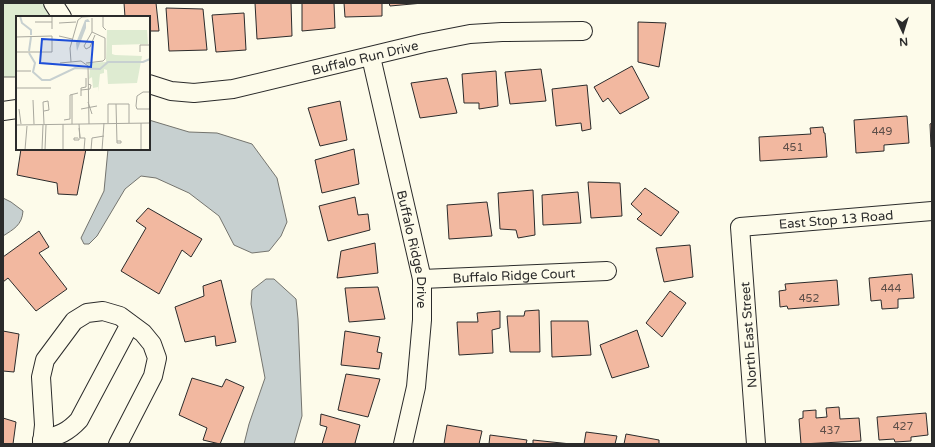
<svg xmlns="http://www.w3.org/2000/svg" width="935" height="447" viewBox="0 0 935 447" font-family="'Varela Round',sans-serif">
  <rect width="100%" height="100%" fill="#fdfbea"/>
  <!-- green -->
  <polygon fill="#deebd1" stroke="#74746e" points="3,3 47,3 55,17 17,17 17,77 3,77"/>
  <!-- water -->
  <g fill="#c7d0d0" stroke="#74746e">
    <polygon points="149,120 189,132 217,133 252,144 277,178 287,222 281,236 269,251 252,253 234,245 219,216 189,193 156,178 141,176 125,189 97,236 89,244 84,244 81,238 104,191 108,149 149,149"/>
    <path d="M 3,198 L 11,202 L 23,211 C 22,225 14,229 3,236 Z"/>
    <polygon points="266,279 274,279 296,299 298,319 302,416 294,444 244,444 249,424 265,378 251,304 252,290"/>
  </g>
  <!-- building -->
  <g fill="#f2b8a0" stroke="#2b2b2b">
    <polygon points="124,3 156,3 159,31 149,31 149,17 125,17"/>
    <polygon points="255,3 291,3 292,36 257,39"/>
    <polygon points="302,3 334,3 335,28 302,31"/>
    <polygon points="344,3 382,3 382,16 345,17"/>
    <polygon points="389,3 423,3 390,6"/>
    <polygon points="166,8 203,9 207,50 169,51"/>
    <polygon points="244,13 246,50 216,52 212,15"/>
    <polygon points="638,22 666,23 659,67 638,62"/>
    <polygon points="632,66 649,98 620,114 608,98 603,102 594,87"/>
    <polygon points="541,69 546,101 510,104 505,72"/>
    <polygon points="496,71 498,106 479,109 479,103 464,103 462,74"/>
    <polygon points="447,78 457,113 420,118 411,83"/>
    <polygon points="587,85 591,129 582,131 581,123 556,126 552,89"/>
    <polygon points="340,101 347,140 320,146 308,108"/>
    <polygon points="907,116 909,143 884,145 884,151 856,153 854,120"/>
    <polygon points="932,123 932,147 931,147 930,124"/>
    <polygon points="823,127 824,133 825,133 827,157 760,161 759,137 811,134 810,128"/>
    <polygon points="21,149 86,149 77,195 58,194 57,183 17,175"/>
    <polygon points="354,149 359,184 322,193 315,160"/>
    <polygon points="588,182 620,183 622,216 591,218"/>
    <polygon points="645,188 679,212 661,236 637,219 642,214 631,204"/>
    <polygon points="533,190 535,235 518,238 516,230 500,229 498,193"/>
    <polygon points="578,192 581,223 543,225 542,195"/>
    <polygon points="355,197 358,215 368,214 370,230 328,241 319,206"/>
    <polygon points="487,202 492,236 449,239 447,205"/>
    <polygon points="148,208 202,239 191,257 182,250 159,294 121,271 146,228 136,221"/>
    <polygon points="39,231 49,247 39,253 67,289 36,311 8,278 3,282 3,257"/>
    <polygon points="375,243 378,273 337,278 341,251"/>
    <polygon points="690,245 693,277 664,282 656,248"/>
    <polygon points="912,274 914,298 898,299 898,308 882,309 881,300 871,301 869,278"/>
    <polygon points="221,280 236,342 216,346 215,336 185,342 175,307 204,296 203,286"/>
    <polygon points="837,280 839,305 788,309 787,306 780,307 779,291 786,290 785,284"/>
    <polygon points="378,287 385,319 349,322 345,288"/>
    <polygon points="670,291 686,303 662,337 646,323"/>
    <polygon points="539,310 540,352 510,352 507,316 524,316 525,311"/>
    <polygon points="500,311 500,328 492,330 493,353 459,355 457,322 478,322 477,313"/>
    <polygon points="551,321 588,321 591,355 552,357"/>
    <polygon points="637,330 649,367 612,378 600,345"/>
    <polygon points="3,331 19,334 14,372 3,371"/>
    <polygon points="345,331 380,337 377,352 382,353 379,369 341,365"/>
    <polygon points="346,374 380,379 368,417 338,410"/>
    <polygon points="192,378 222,387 226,379 244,387 220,444 203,440 207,428 179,415"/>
    <polygon points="839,407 840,419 859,418 861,441 801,444 799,419 803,418 803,411 816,410 816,418 827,417 826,408"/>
    <polygon points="926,413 928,435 911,437 911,441 895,442 894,439 879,440 877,417"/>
    <polygon points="321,414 360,425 355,443 358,444 322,444 327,427 320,425"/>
    <polygon points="3,418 16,422 13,444 3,444"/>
    <polygon points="447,425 482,431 479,444 444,444"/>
    <polygon points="586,432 617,436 615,444 584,444"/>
    <polygon points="626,434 659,440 659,444 624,444"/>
    <polygon points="490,435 527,440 526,444 489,444"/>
    <polygon points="533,440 571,444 533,444"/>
  </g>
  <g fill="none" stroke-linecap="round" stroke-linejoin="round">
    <!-- minor casing -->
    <g stroke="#2b2b2b" stroke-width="20">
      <g id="minor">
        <polyline points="53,3 62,17"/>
        <path id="s1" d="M 371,57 L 422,279 L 422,320 L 416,387 L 403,444"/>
        <path id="s2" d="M 149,84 L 171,91 L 194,93 L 233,89 L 424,43 L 470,34 L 502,32 L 583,31"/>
        <polyline points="3,111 17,109"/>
        <path id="s3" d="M 422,279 L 607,271"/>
        <path d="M 42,440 C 59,435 67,433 79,420 L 130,324"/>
        <polyline points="42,444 44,425 41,377 45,360 74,321 87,313 103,311 120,316 143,333 152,344 157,358 153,376 118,444"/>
        <path id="s4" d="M 756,444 L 740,227 L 932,211"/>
      </g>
    </g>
    <!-- minor -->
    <use href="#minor" stroke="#fdfbea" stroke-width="18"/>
  </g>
  <g text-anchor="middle" stroke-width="3" stroke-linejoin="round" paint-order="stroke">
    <!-- number labels -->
    <g font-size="11" fill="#5d4e48">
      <text x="882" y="135">449</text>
      <text x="793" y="151">451</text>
      <text x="891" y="292">444</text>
      <text x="809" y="302">452</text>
      <text x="903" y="430">427</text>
      <text x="830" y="434">437</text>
    </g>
    <!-- street labels -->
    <g font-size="13" fill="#2b2b2b" stroke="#fdfbea">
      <text dy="5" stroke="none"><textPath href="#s2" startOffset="221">Buffalo Run Drive</textPath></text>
      <text dy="5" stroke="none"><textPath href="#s4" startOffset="314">East Stop 13 Road</textPath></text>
      <text dy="5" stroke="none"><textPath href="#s1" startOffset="197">Buffalo Ridge Drive</textPath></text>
      <text dy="5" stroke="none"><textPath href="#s3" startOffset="92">Buffalo Ridge Court</textPath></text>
      <text transform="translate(748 335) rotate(-94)" y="5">North East Street</text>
    </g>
  </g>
  <!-- overview -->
  <g transform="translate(16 16)">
    <rect width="134" height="134" fill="#fdfbea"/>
    <path d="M 91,14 L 131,14 L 132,28 L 96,29 L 96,38 L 99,39 L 126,40 L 121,67 L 92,68 L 91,54 L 88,53 L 88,57 L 84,58 L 82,76 L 82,71 L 77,72 L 76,61 L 73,63 L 74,53 L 71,47 L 90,46 Z" fill="#deebd1"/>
    <path d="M 72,3 L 74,6 L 70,6 L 70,12 L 61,35 L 60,27 L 69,4 Z" fill="#c7d0d0"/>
    <path fill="none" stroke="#c7d0d0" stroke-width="2" d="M 4,0 L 6,7 L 15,14 L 15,19M 13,35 L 15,21M 13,37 L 19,47 L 17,56 L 26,64 L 34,64 L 59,52 L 84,53 L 92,46 L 127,46 L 134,43"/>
    <path fill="none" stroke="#a9a89e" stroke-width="1" d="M 36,0 L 36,13M 87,0 L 87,11 L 90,14M 19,6 L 36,6M 43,7 L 60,6M 76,16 L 68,30 L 70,33 L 74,31 L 79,19M 43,20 L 56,23M 0,21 L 36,20 L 36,36 L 0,36M 124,36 L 124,29 L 134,29M 55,46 L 54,32 L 62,4 L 66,1 L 83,0M 44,47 L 65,45 L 72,50 L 73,108M 70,47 L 87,45 L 89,43 L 89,22 L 76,16 L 76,2M 0,55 L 15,55M 0,72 L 35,72M 65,74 L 74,73 L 75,69 L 72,68M 134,76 L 127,76 L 121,80 L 120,90 L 121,93 L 134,93M 65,80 L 65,72 L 70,71 L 70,62M 17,84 L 18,108M 72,86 L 76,98M 100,88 L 113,88 L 113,107M 3,93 L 5,108M 65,93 L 81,90M 28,95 L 33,94 L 32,85 L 27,86 L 28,108M 48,104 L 54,103 L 54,79 L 62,77M 92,107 L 92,88 L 100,88 L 101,127 L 105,127 L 105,125 L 101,125M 47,108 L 47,134M 56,108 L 56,79M 0,109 L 134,107M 63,112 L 64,122 L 63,108M 62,122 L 58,122 L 58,124 L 63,124 L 63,122M 64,122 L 69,122 L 68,134M 26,133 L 27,109M 9,134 L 11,110M 29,134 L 30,109M 75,134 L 76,122 L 88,120M 86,134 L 88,107M 125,134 L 125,107"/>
    <path fill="#1d4ed8" fill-opacity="0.15" stroke="#1d4ed8" stroke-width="2" d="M 26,23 L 77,26 L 75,51 L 24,47 Z"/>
    <rect width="134" height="134" fill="none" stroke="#2b2b2b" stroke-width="2"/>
  </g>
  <!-- border -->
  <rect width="935" height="447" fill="none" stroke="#2b2b2b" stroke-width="8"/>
  <!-- north arrow -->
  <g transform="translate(903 32) rotate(176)" stroke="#fdfbea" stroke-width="3" paint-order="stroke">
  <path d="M0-3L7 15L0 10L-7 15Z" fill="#2b2b2b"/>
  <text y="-6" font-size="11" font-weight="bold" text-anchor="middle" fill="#2b2b2b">N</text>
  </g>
</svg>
